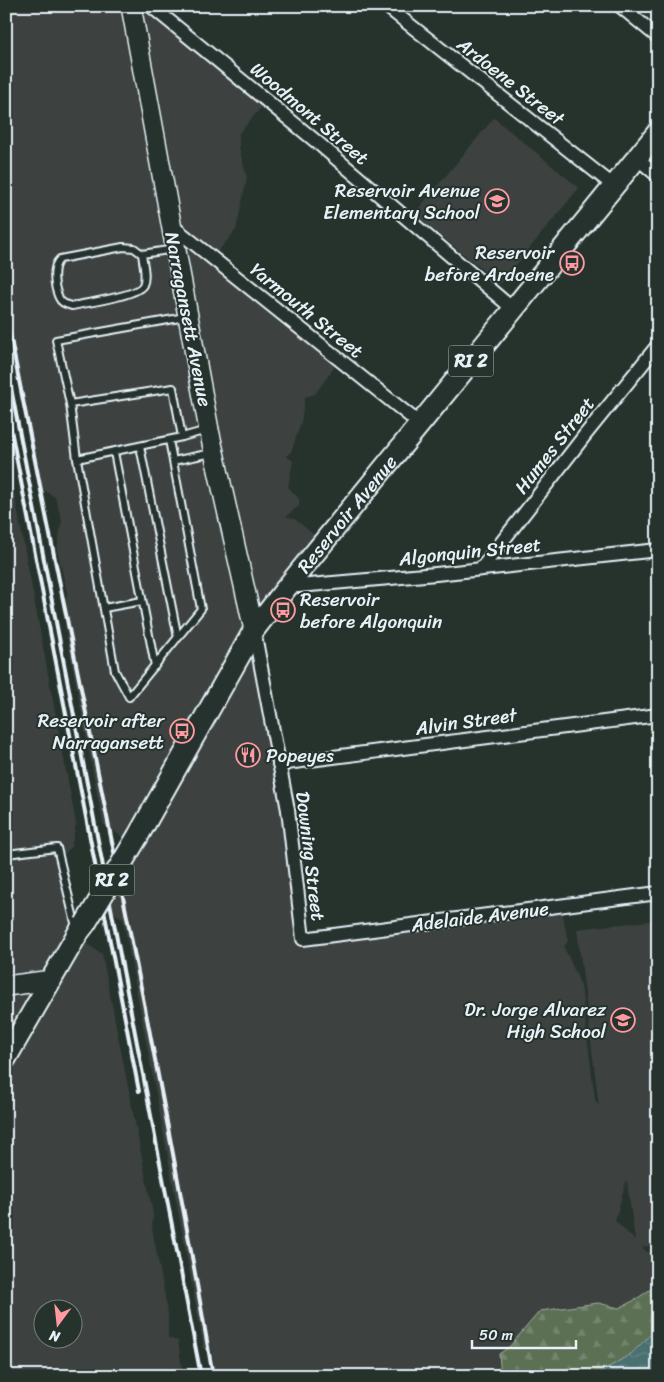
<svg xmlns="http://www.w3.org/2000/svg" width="664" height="1382" viewBox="0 0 664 1382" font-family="Sriracha,sans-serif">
  <defs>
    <pattern id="forest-firs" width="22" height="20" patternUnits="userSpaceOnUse" patternTransform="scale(1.25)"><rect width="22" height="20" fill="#5c7053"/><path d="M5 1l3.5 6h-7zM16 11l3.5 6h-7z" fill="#73856c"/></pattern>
    <pattern id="water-waves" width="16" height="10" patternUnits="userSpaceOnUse" patternTransform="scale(1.25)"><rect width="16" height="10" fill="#4b6f70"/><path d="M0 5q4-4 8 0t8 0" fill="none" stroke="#658485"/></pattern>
  </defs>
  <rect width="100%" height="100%" fill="#26332d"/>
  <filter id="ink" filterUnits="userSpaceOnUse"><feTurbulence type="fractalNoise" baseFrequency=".02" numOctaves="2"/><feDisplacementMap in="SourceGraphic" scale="10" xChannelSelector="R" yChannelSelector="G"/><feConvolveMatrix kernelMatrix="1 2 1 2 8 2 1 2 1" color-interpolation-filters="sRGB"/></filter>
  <g filter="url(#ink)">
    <!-- built -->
    <g fill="#3c423f" fill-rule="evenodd">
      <path d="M 6,6 L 148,6 L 265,103 L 239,133 L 239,148 L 247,178 L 236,230 L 213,257 L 338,362 L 315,394 L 305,397 L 301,422 L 291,452 L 286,456 L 293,461 L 288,487 L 299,499 L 299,506 L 286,516 L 296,520 L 319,539 L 257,624 L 301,935 L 561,907 L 568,941 L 564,947 L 581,986 L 595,1100 L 599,1106 L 577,929 L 658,920 L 658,1245 L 642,1247 L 647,1252 L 658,1251 L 658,1284 L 635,1300 L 619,1308 L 597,1303 L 540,1311 L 509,1347 L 499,1354 L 501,1376 L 215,1376 L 212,1350 L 202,1348 L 203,1343 L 123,919 L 97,901 L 128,840 L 103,824 L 66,632 L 65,622 L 67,592 L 57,550 L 62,520 L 55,497 L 38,487 L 6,316 ZM 626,1181 L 627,1181 L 635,1240 L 615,1221 Z"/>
      <polygon points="494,118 579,188 500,284 414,214"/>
      <path d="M 6,449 L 76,824 L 71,847 L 60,859 L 75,936 L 102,954 L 153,1214 L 152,1228 L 168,1313 L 168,1338 L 178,1341 L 183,1376 L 6,1376 ZM 42,1310 L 72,1310 L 72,1340 L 42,1340 Z"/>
    </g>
    <!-- forest -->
    <polygon fill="url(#forest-firs)" stroke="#a2b0a6" points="658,1284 658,1327 631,1354 594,1376 501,1376 499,1354 509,1347 540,1311 598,1303 619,1308 635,1300"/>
    <!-- water -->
    <polygon fill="url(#water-waves)" stroke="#8aa3a6" points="658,1327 658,1376 594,1376 631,1354"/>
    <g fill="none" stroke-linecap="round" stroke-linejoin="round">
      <!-- lane casing -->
      <g stroke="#e8f1f8" stroke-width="10">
        <g id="lane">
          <path d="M 142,254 C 143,263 147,277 143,285 C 138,296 85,303 72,306 C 67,305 61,303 59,298 C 54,287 51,267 60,259 L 123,247 L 134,248 L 142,254 L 175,249"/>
          <polyline points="70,404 173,388 182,437 77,459 70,404 56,340 185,317"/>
          <polyline points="182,437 207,430"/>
          <polyline points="140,446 178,638"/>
          <polyline points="114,452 155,666"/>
          <polyline points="77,459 115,671 129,697 201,609 169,440"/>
          <polyline points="173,461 212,453"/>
          <polyline points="104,608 142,601"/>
          <polyline points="6,854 57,848 76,927"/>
        </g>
      </g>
      <!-- street casing -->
      <g stroke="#e8f1f8" stroke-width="16">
        <g id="street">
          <polyline points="151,6 318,143 513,309"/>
          <polyline points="386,6 614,186"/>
          <polyline points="620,6 658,37"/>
          <polyline points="637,158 658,176"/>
          <polyline points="171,225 420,424"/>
          <polyline points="481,569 585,435 658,345"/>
          <polyline points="287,587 436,574 658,550"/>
          <polyline points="254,630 288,810 303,939 658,893"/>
          <polyline points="279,764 658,715"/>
        </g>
      </g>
      <!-- secondary casing -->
      <g stroke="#e8f1f8" stroke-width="22">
        <g id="secondary">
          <polyline points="131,6 209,430 254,630"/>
          <polyline points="6,986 52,980"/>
        </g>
      </g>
      <!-- primary casing -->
      <g stroke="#e8f1f8" stroke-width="24">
        <g id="primary">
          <path id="s1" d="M 138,836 L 254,630 L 287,587 L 658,132"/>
          <polyline points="6,1058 78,933 85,924"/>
        </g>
      </g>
      <!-- lane -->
      <use href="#lane" stroke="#26332d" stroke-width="6"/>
      <!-- street -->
      <use href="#street" stroke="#26332d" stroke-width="12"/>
      <!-- secondary -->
      <use href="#secondary" stroke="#26332d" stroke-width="19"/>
      <!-- primary -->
      <use href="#primary" stroke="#26332d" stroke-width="20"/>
      <!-- rail -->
      <g stroke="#e8f1f8" stroke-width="4">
        <path d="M 6,314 C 75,668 152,1020 213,1376"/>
        <polyline points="6,362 201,1376"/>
        <polyline points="6,404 139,1091"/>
      </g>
      <!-- primary-bridge casing -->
      <g stroke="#e8f1f8" stroke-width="24" stroke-linecap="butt">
        <polyline id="primary-bridge" points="85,924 138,836"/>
      </g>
      <!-- primary-bridge -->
      <use href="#primary-bridge" stroke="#26332d" stroke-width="20"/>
    </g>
  </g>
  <!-- icons -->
  <defs>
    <g id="school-ring" transform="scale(1.25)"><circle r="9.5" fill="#26332d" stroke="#ff9aa2" stroke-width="1.5"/><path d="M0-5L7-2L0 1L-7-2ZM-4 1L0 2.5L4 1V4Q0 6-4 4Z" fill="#ff9aa2"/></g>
    <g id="bus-ring" transform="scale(1.25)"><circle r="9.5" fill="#26332d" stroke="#ff9aa2" stroke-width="1.5"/><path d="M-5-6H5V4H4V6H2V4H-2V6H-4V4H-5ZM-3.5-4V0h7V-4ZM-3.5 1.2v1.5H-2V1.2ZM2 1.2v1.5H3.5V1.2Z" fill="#ff9aa2"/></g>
    <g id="restaurant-ring" transform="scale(1.25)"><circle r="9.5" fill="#26332d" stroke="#ff9aa2" stroke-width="1.5"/><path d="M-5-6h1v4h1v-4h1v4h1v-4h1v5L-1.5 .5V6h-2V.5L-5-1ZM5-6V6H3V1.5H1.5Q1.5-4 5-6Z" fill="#ff9aa2"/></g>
  </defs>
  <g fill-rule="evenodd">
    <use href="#school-ring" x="497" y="201"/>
    <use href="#bus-ring" x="572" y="263"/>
    <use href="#bus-ring" x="283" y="610"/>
    <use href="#bus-ring" x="182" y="731"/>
    <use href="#restaurant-ring" x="248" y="755"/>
    <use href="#school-ring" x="623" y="1020"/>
  </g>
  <g text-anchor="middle" stroke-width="4" stroke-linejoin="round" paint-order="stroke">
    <!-- shield labels -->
    <g fill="#26332d" stroke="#aeb8bb" stroke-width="1">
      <rect x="448.5" y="345.5" width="45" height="31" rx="4"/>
      <rect x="89.5" y="864.5" width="45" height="31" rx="4"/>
    </g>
    <g font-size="18" font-weight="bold" fill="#e8f1f8">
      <text x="471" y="367">RI 2</text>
      <text x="112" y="886">RI 2</text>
    </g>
    <!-- street labels -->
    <g font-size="19" fill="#e8f1f8" stroke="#26332d">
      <text transform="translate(511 81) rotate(38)" y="7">Ardoene Street</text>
      <text transform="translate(310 113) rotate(40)" y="7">Woodmont Street</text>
      <text transform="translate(307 310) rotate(39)" y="7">Yarmouth Street</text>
      <text transform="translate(189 319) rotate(79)" y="7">Narragansett Avenue</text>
      <text transform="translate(554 445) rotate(-52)" y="7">Humes Street</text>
      <text dy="7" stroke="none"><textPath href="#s1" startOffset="385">Reservoir Avenue</textPath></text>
      <text transform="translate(470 551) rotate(-6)" y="7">Algonquin Street</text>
      <text transform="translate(466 721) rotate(-8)" y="7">Alvin Street</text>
      <text transform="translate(311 856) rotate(83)" y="7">Downing Street</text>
      <text transform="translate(480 916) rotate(-7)" y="7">Adelaide Avenue</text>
    </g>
    <!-- poi labels -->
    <g font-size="19" fill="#e8f1f8" stroke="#26332d" text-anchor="end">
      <text x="480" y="197">Reservoir Avenue<tspan x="480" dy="22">Elementary School</tspan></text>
      <text x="554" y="259">Reservoir<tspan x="554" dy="22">before Ardoene</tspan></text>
      <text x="300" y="606" text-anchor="start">Reservoir<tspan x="300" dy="22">before Algonquin</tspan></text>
      <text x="164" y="727">Reservoir after<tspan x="164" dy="22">Narragansett</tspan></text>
      <text x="266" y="762" text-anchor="start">Popeyes</text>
      <text x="606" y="1016">Dr. Jorge Alvarez<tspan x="606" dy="22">High School</tspan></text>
    </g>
  </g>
  <!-- margin -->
  <rect width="664" height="1382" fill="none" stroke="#26332d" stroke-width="25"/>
  <rect x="12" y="12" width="639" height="1357" fill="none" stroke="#e8f1f8" stroke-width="2" filter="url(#ink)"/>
  <!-- north arrow -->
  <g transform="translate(58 1324) rotate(195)"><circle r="24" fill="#26332d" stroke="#747f7e"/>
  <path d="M0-4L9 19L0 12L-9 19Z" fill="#ff9aa2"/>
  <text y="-8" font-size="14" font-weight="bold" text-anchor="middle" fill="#e8f1f8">N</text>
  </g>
  <!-- scale -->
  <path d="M472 1340v8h104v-8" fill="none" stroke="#e8f1f8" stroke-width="2.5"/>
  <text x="479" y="1340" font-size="15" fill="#e8f1f8" stroke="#26332d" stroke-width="4" paint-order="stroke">50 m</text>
</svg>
